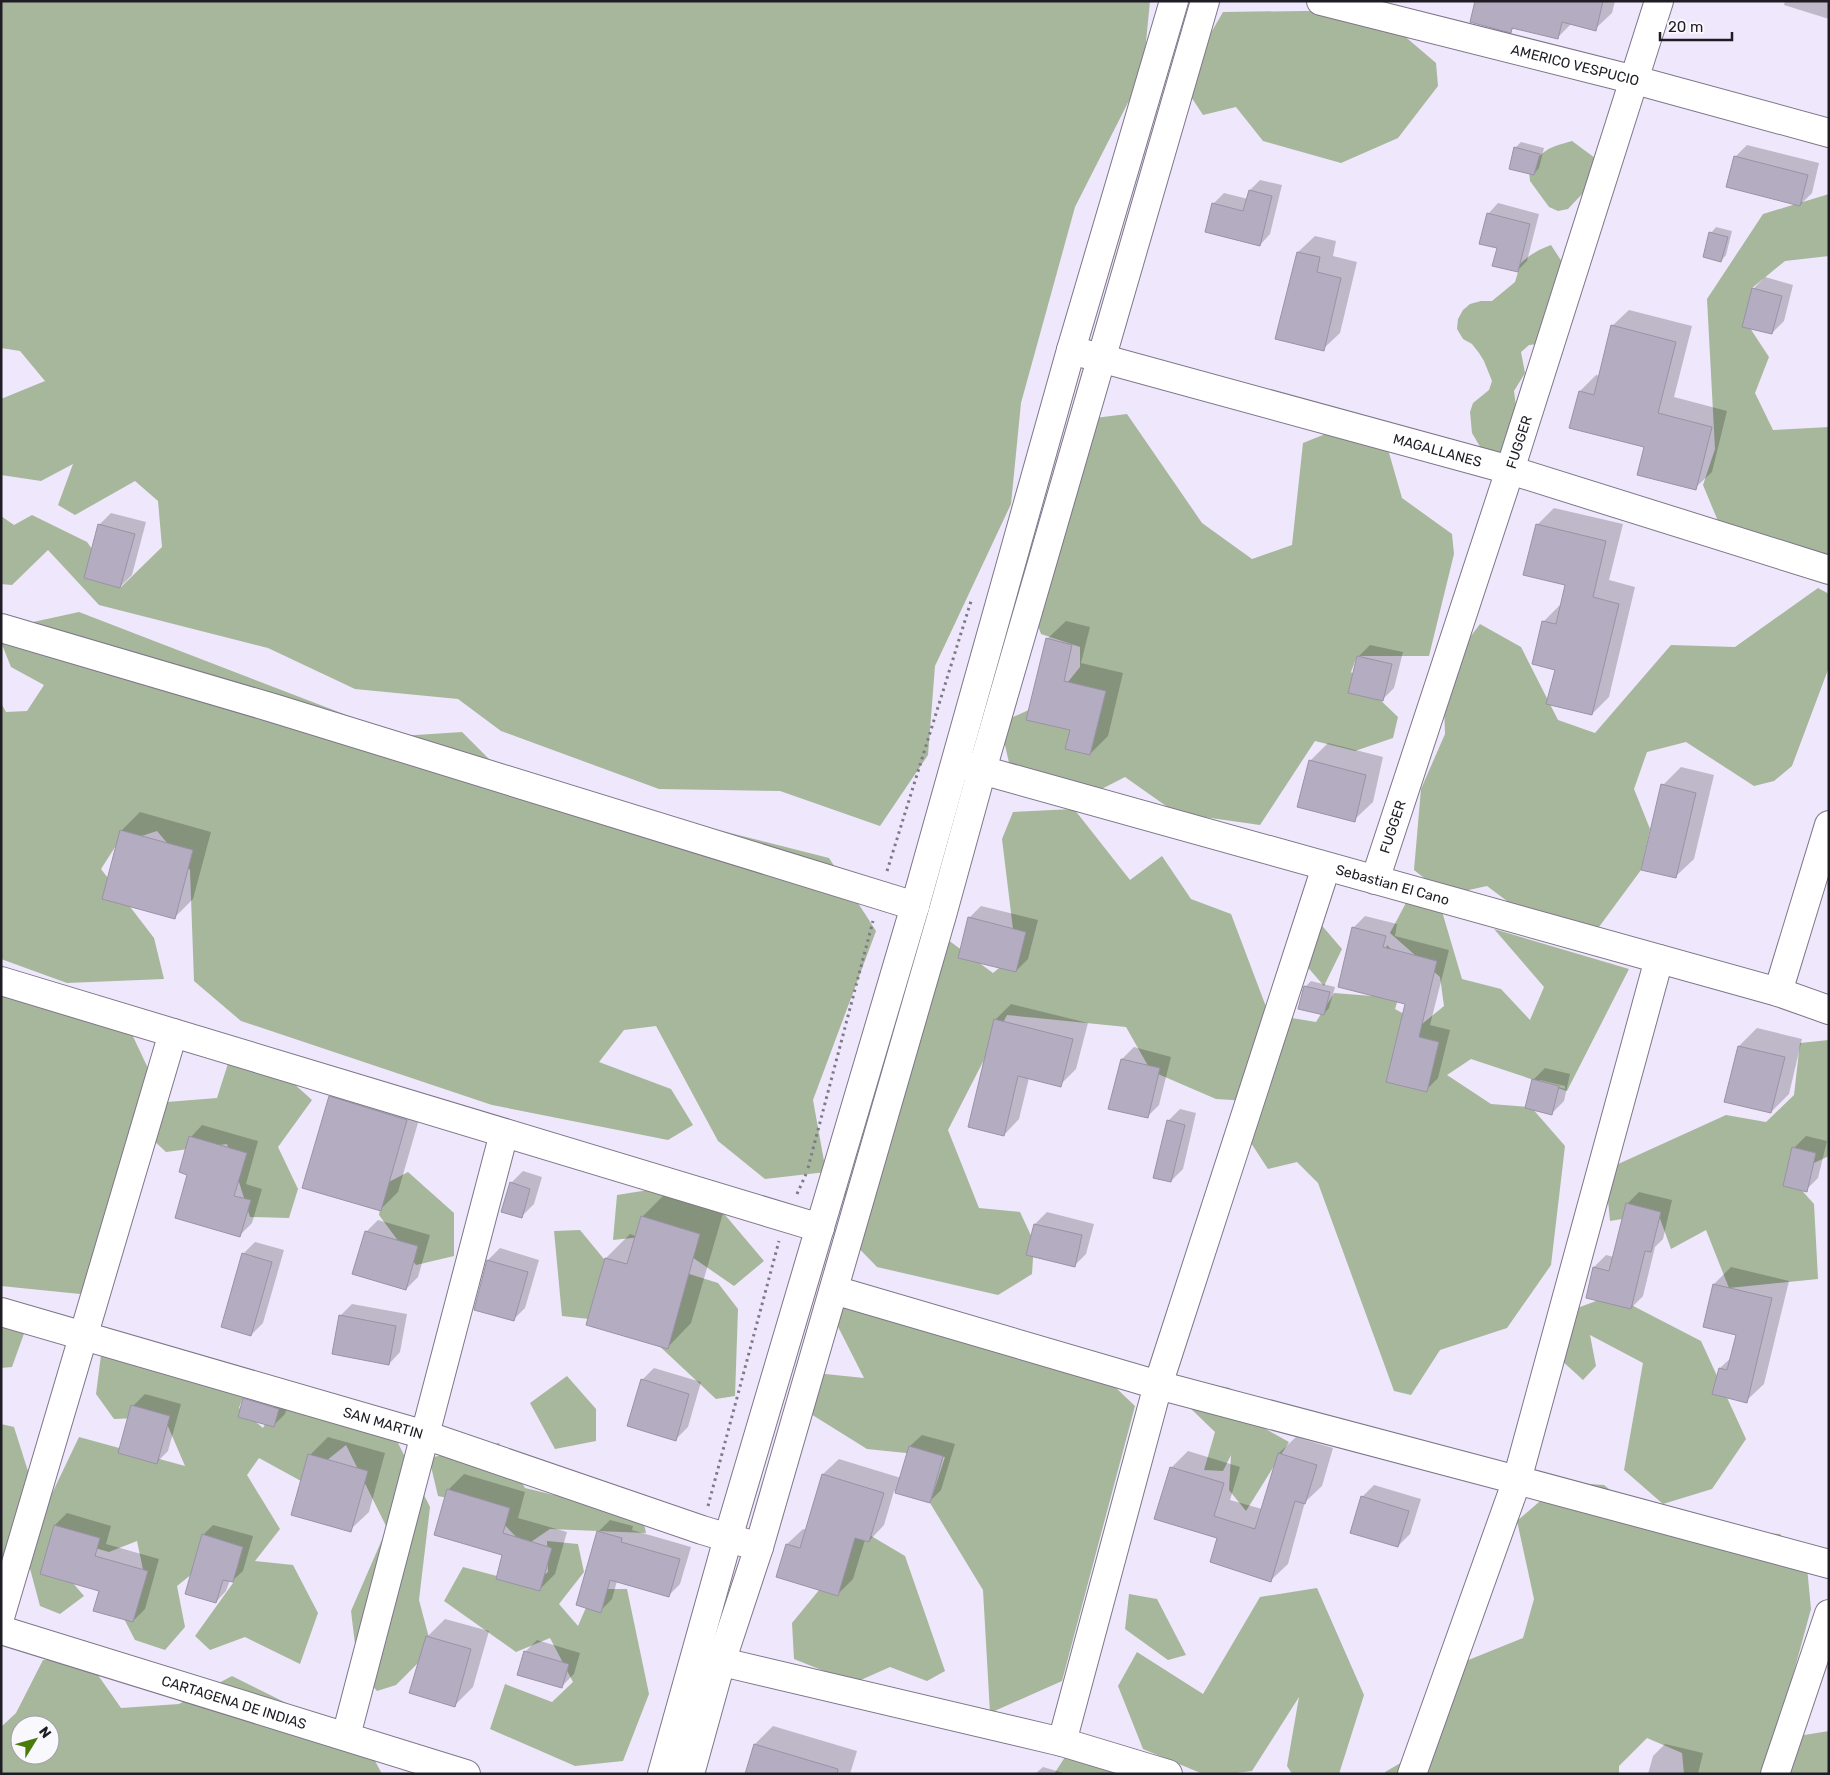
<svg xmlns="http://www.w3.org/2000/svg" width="1830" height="1775" viewBox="0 0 1830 1775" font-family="Rubik,sans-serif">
  <rect width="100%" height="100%" fill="#efe7fc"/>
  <!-- forest -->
  <g fill="#a7b79c" fill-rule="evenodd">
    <polygon points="1,1 1150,1 1143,73 1075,207 1021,403 1011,504 935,666 928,755 880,826 780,791 659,789 501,731 458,699 355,689 268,648 99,605 48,550 12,585 1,584 1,516 14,525 32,515 87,542 120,588 162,547 158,501 135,481 75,515 58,505 73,464 41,481 1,475 1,399 45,381 20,351 1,348"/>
    <polygon points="1374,10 1436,63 1438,86 1398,138 1341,163 1263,141 1236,107 1203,115 1182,83 1223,12"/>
    <path d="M 1572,141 L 1595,158 L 1599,169 L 1597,178 L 1568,209 L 1558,211 L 1549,207 L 1530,181 L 1529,171 C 1543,149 1547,148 1572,141 Z"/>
    <polygon points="1829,194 1829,256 1785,261 1752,288 1746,322 1769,357 1755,393 1773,430 1829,427 1829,562 1718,521 1703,485 1715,449 1707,299 1763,214"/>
    <path d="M 1551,245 L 1564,265 L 1538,344 L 1529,345 L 1521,352 L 1525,373 L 1514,391 L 1518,422 L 1500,459 L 1482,450 L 1472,433 L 1470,412 L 1473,403 L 1489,390 L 1492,381 L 1484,361 L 1479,353 L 1472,344 L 1463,339 L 1457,329 L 1458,319 L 1463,310 L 1470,304 L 1481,301 L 1492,301 L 1515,282 L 1518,272 L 1516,269 C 1526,256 1536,251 1551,245 Z"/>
    <polygon points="1127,414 1202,523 1252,559 1292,545 1303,443 1343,427 1385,439 1402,498 1452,534 1454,554 1429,656 1357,656 1351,672 1398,717 1393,738 1355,751 1315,741 1260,825 1176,813 1125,777 1088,796 1012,776 1000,723 1055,698 1080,667 1080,647 1041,634 1028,598 1087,419"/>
    <polygon points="1818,588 1829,594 1829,667 1792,766 1774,781 1754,786 1686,742 1647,752 1634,789 1650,829 1641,870 1596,931 1555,937 1487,886 1446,895 1414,870 1421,789 1445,734 1443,673 1480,624 1521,647 1558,720 1595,733 1671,645 1735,647"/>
    <polygon points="79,612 401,736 462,732 494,764 557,789 829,858 876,931 813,1100 826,1172 765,1179 718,1141 656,1026 624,1030 599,1062 671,1089 693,1125 668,1140 492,1105 241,1021 194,981 190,870 157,831 117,844 101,869 154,938 164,979 67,983 1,959 1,703 6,712 27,711 44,685 11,667 1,642 1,629"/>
    <polygon points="1074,809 1130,880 1162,856 1191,899 1231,914 1268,1012 1248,1101 1216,1099 1151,1071 1126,1027 1007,1015 948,1130 979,1208 1020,1212 1034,1242 1032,1274 998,1295 877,1267 843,1232 845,1193 890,1103 903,1000 928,986 944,937 993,973 1016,954 1002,839 1013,812"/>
    <polygon points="1438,898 1462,979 1501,989 1530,1020 1544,987 1494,929 1629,969 1567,1091 1471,1059 1447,1075 1491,1104 1531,1107 1565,1146 1551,1265 1507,1328 1440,1350 1411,1395 1394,1391 1318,1183 1297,1162 1268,1169 1251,1143 1292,1018 1316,1022 1334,993 1372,996 1387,945 1408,966 1395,1009 1422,1024 1444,1006 1440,977 1390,933 1408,899"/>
    <polygon points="1318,921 1342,949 1324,986 1292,949"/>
    <polygon points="1,984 130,1030 154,1081 111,1249 80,1294 1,1286"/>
    <polygon points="1829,1040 1829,1156 1788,1175 1814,1204 1818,1279 1729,1288 1706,1230 1671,1249 1658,1213 1610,1221 1605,1170 1726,1115 1766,1122 1794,1095 1800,1043"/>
    <polygon points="232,1051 264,1057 312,1100 278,1147 298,1189 289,1218 250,1217 227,1144 166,1152 151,1138 167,1102 217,1098"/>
    <polygon points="408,1172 454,1213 454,1256 416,1265 379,1215 385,1184"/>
    <polygon points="680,1185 709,1196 764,1261 734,1286 660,1235 613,1240 617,1195"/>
    <polygon points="580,1230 613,1270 607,1321 562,1316 554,1231"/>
    <polygon points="664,1266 718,1283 738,1309 735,1396 716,1399 654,1341"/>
    <polygon points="879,1292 951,1339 994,1331 1074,1348 1135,1406 1062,1681 990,1713 983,1590 930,1503 945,1457 867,1449 798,1406 806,1372 864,1378 829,1309"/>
    <polygon points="1612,1295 1701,1341 1746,1439 1712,1489 1663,1504 1624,1470 1643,1363 1590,1335 1596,1366 1583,1380 1549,1349 1564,1313"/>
    <polygon points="1,1313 26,1328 12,1367 1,1368"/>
    <polygon points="101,1355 249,1381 239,1408 263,1428 285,1384 385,1417 430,1507 419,1600 432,1649 396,1685 377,1691 358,1669 351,1611 387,1528 346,1445 301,1481 259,1458 247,1475 280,1529 255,1561 293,1565 318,1613 300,1664 245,1637 210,1650 195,1636 233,1583 224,1548 177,1586 185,1627 165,1650 135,1640 120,1611 145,1579 137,1541 109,1552 53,1536 48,1554 84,1596 60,1614 40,1606 25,1550 79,1437 185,1466 164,1417 114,1419 96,1394"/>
    <polygon points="567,1376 596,1409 596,1441 555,1449 530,1403"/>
    <polygon points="1199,1382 1230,1388 1244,1417 1289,1442 1246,1511 1229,1490 1231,1455 1223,1471 1204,1470 1215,1432 1186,1404"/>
    <polygon points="1,1424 14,1427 40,1509 1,1571"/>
    <polygon points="499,1443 525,1488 554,1495 588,1476 640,1504 646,1533 550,1529 525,1546 486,1506 438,1496 429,1458"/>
    <polygon points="1562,1482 1604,1485 1655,1526 1780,1534 1807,1567 1811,1609 1766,1774 1684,1774 1682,1753 1647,1738 1619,1766 1619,1774 1386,1774 1385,1772 1430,1746 1451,1667 1523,1638 1534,1599 1517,1521"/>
    <polygon points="851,1524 905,1556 945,1671 927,1681 890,1667 854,1683 794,1659 792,1623 829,1578"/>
    <polygon points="547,1541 578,1544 584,1572 559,1604 578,1626 594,1589 627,1589 649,1694 623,1761 575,1766 490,1729 505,1684 552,1702 573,1682 550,1638 516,1652 444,1601 463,1567 531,1585 548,1572"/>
    <polygon points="1317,1588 1364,1695 1339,1774 1292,1774 1287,1766 1299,1697 1252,1771 1228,1774 1203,1774 1143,1749 1118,1686 1137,1652 1203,1694 1260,1597"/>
    <polygon points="1129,1594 1157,1599 1186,1655 1168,1660 1125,1629"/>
    <path d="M 86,1658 L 121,1708 L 179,1704 L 232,1676 L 365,1742 L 382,1774 L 1,1774 L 1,1727 L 16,1713 L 43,1660 ZM 20,1725 L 50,1725 L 50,1755 L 20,1755 Z"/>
    <polygon points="1829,1731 1829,1774 1779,1774 1798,1736"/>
    <polygon points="1067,1754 1141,1774 1054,1774"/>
  </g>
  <!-- shadow -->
  <g fill="#0003" fill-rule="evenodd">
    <polygon points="1476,1 1615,1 1612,13 1595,29 1572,23 1557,38 1515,27 1511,31"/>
    <polygon points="1785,1 1829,1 1829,19 1784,5"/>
    <polygon points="1521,142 1544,148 1539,168 1534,174 1515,148"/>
    <polygon points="1747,145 1819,163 1812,193 1800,205 1735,157"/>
    <polygon points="1260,180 1282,185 1270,234 1260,245 1206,231 1214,203 1224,193 1248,199 1250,190"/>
    <polygon points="1498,203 1539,214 1527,261 1517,271 1498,247 1488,214"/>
    <polygon points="1716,227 1732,231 1726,255 1721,261 1711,233"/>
    <polygon points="1315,236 1336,241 1333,256 1357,262 1340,333 1323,349 1277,338 1298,252"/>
    <polygon points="1765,277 1793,285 1784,321 1772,333 1753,289"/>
    <polygon points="1629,310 1692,326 1674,397 1727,411 1712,472 1695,488 1580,391 1596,375 1600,376 1612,326"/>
    <polygon points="1554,508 1623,524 1609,580 1635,587 1609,697 1592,714 1556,669 1543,622 1561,604 1567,585 1537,525"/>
    <polygon points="111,513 146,522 132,575 120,587 99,525"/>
    <polygon points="1066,621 1090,627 1081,663 1123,673 1108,736 1090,754 1071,729 1047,639"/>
    <polygon points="1370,645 1403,652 1394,688 1382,700 1358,657"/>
    <polygon points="1328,743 1383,757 1373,802 1354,820 1310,761"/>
    <polygon points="1681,767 1714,775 1694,859 1675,877 1663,785"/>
    <polygon points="140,812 211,832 193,899 175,917 121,831"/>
    <polygon points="981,906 1038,920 1028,959 1016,971 969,918"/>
    <polygon points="1365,916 1397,924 1395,936 1449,950 1430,1025 1450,1030 1438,1078 1426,1090 1406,1003 1353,928"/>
    <polygon points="1311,981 1335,987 1329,1008 1324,1014 1305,987"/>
    <polygon points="1011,1004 1088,1023 1076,1069 1060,1085 1029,1078 1019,1119 1004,1135 995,1020"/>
    <polygon points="1757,1028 1802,1039 1789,1094 1771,1112 1726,1101 1739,1046"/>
    <polygon points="1134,1047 1171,1057 1159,1105 1147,1117 1122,1059"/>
    <path d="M 1545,1068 L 1570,1074 L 1564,1101 L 1552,1113 L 1533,1080 ZM 1540,1080 L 1565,1086 L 1565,1089 L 1540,1082 Z"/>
    <polygon points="348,1079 424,1102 398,1192 380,1210 330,1097"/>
    <polygon points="1180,1109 1196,1113 1183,1169 1171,1181 1168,1121"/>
    <polygon points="202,1125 258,1141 246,1184 262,1189 252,1223 240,1235 189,1174 191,1137"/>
    <polygon points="1806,1136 1827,1141 1818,1178 1806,1190 1794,1148"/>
    <polygon points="523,1171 542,1177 534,1204 522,1216 511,1183"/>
    <polygon points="1639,1192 1672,1200 1663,1239 1655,1247 1643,1296 1631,1308 1594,1267 1606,1255 1614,1257 1627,1204"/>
    <polygon points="666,1193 724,1210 691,1323 667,1348 606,1258 630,1234 636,1236 642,1217"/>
    <polygon points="1047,1212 1094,1224 1086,1254 1074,1266 1035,1224"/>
    <polygon points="378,1220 430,1235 418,1277 406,1289 366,1232"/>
    <polygon points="255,1242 284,1250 263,1323 251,1335 243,1254"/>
    <polygon points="500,1248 539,1260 525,1308 513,1320 488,1260"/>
    <polygon points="1731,1267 1789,1281 1764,1384 1746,1401 1720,1368 1732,1357 1737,1334 1714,1284"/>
    <polygon points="352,1304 407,1314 400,1352 389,1364 340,1316"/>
    <polygon points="654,1368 701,1382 688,1427 676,1439 642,1380"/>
    <polygon points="256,1387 290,1397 285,1414 273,1426 244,1399"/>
    <polygon points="145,1394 181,1404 168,1451 156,1463 133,1406"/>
    <polygon points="922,1435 955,1444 941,1490 929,1502 894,1491 884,1525 869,1541 865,1540 853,1579 837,1595 777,1576 787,1544 803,1529 807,1530 823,1474 839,1459 901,1478 910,1446"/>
    <polygon points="328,1437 385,1453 369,1512 350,1530 310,1455"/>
    <polygon points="1296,1437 1333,1448 1322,1486 1305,1502 1288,1564 1271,1580 1219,1537 1171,1468 1188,1451 1240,1467 1230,1500 1262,1509 1279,1453"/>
    <polygon points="464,1474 525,1492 518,1518 567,1532 555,1574 539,1590 504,1554 448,1490"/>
    <polygon points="1374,1485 1421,1499 1410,1534 1398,1546 1362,1497"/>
    <polygon points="67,1513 111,1526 106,1544 159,1559 145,1609 133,1621 101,1590 41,1573 55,1525"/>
    <polygon points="610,1520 633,1526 632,1530 691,1547 680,1584 668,1596 617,1581 612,1599 600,1611 598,1532"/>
    <polygon points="213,1525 253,1536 243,1571 232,1581 230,1580 226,1591 216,1602 203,1535"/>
    <polygon points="445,1619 489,1631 473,1687 455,1705 427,1637"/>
    <polygon points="537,1640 580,1653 574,1674 562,1686 525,1652"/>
    <polygon points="773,1726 857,1751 850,1774 747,1774 755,1744"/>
    <polygon points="1665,1744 1703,1753 1698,1774 1648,1774 1653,1756"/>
    <polygon points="1043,1767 1067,1774 1035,1774"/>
  </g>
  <!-- building -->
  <g fill="#b4acc0" stroke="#9a92a5">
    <polygon points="1475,1 1603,1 1596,31 1562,22 1558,39 1512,28 1511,33 1470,22"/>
    <polygon points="1514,147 1540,154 1534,175 1509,169"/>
    <polygon points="1734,156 1808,175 1800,206 1726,187"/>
    <polygon points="1249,190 1272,196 1260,246 1205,232 1212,203 1243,211"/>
    <polygon points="1487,213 1530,224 1518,272 1492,266 1497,248 1479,244"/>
    <polygon points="1709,232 1728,237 1721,262 1703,257"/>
    <polygon points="1297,252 1320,257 1317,272 1341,278 1324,351 1275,339"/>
    <polygon points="1752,288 1782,296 1772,334 1742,327"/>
    <polygon points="1611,325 1676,342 1658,413 1712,427 1696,490 1637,475 1644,447 1569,428 1579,391 1594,395"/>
    <polygon points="98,524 135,534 120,588 84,578"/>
    <polygon points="1536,524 1606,541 1593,597 1619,604 1592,715 1546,704 1555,670 1532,664 1542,621 1556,624 1565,585 1523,575"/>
    <polygon points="1046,638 1072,645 1064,681 1106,691 1090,755 1065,749 1070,730 1026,720"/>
    <polygon points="1357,656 1392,664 1383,701 1348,693"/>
    <polygon points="1309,760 1366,775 1355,822 1297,807"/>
    <polygon points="1661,784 1696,793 1676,878 1641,870"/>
    <polygon points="120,830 193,850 175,919 102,899"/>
    <polygon points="968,917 1026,932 1016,972 958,958"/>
    <polygon points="1352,927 1386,936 1383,947 1437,961 1419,1037 1439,1042 1427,1092 1386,1082 1405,1004 1338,987"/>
    <polygon points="1304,986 1330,992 1324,1015 1298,1009"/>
    <polygon points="994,1019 1073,1039 1061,1087 1018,1076 1004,1136 968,1127"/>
    <polygon points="1738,1046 1785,1057 1771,1113 1724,1102"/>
    <polygon points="1121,1059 1160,1068 1148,1118 1108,1109"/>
    <polygon points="1532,1079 1559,1086 1552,1115 1525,1108"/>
    <polygon points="329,1096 407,1120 381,1211 302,1188"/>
    <polygon points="1167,1120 1185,1125 1171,1182 1153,1178"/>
    <polygon points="189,1136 247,1153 234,1196 251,1200 240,1237 175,1218 187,1175 179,1172"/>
    <polygon points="1792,1147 1816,1153 1807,1192 1783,1186"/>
    <polygon points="510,1182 530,1189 522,1218 501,1212"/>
    <polygon points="1626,1203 1661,1212 1651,1252 1645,1251 1631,1309 1586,1298 1593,1267 1609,1271"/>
    <polygon points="641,1216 700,1234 668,1349 586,1325 605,1258 627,1264"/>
    <polygon points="1034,1224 1082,1235 1075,1267 1026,1255"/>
    <polygon points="365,1231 418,1246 406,1290 352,1274"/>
    <polygon points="242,1253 272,1262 251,1336 221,1327"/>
    <polygon points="487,1260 528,1272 514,1321 474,1310"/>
    <polygon points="1713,1284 1772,1298 1747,1403 1712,1394 1719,1368 1727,1370 1736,1335 1703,1327"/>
    <polygon points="339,1315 396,1326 389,1365 332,1354"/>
    <polygon points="641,1379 689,1394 676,1441 627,1426"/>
    <polygon points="243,1398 279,1409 274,1427 238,1417"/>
    <polygon points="131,1405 170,1416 157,1464 118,1453"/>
    <polygon points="909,1446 943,1456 930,1503 895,1493"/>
    <polygon points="1278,1453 1317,1465 1305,1504 1295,1501 1271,1582 1210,1562 1217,1538 1154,1519 1170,1467 1224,1483 1214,1516 1255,1529"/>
    <polygon points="308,1454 368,1471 351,1532 291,1515"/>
    <polygon points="822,1474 884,1493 869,1542 855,1538 838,1596 776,1577 786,1544 800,1548"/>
    <polygon points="447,1489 510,1508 503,1533 552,1548 540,1591 496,1579 502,1555 434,1535"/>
    <polygon points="1361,1496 1409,1511 1398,1547 1350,1533"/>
    <polygon points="54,1525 100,1538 95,1556 148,1571 133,1622 93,1611 99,1591 40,1574"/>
    <polygon points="597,1531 622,1538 621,1542 680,1559 669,1597 610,1580 601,1613 576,1605"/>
    <polygon points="202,1534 243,1547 233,1582 223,1580 216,1603 185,1594"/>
    <polygon points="426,1636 471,1649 455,1707 409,1693"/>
    <polygon points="524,1651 569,1664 562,1688 517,1675"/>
    <polygon points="754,1744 838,1769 837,1774 745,1774"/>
  </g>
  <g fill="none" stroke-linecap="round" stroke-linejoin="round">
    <!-- minor casing -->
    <g stroke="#7e7689" stroke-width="30">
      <g id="minor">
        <path id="s1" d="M 1321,1 L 1635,80 L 1829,133"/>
        <path id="s2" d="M 1071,350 L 1510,470 L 1829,570"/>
        <polyline points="1,628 273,708 915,906"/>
        <path id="s3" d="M 960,764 L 1778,992 L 1829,1010"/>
        <path id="s4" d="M 1375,880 L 1510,470 L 1659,1"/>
        <polyline points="1,981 820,1228"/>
        <polyline points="1778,992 1829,825"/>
        <polyline points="834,1290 1158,1385 1517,1480 1829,1564"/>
        <path id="s5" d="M 1,1312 L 425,1435 L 702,1530 L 759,1547"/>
        <polyline points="1,1614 173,1033"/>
        <path id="s6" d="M 1,1630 L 466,1774"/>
        <polyline points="697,1656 1062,1742 1168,1774"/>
        <polyline points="346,1736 504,1133"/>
        <polyline points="1062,1742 1158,1385 1326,867"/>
        <polyline points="1412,1774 1517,1480 1659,959"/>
        <polyline points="1775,1774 1829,1614"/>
      </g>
    </g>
    <!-- major casing -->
    <g stroke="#7e7689" stroke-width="30">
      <g id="major">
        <polyline points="662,1774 728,1538 915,906 1071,350 1174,1"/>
        <polyline points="690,1774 721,1662 759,1547 942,915 982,770 1205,1"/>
      </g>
    </g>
    <!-- path -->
    <g stroke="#7e7987" stroke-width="3" stroke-dasharray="2.5 4" stroke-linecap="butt">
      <polyline points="887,871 972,598"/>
      <polyline points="808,1168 873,921"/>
      <polyline points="797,1194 806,1174"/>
      <polyline points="708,1506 779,1241"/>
    </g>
    <!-- minor -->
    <use href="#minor" stroke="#fff" stroke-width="28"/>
    <!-- major -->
    <use href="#major" stroke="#fff" stroke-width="28"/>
  </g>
  <g text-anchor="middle" stroke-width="4" stroke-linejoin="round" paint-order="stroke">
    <!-- street labels -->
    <g font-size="14" fill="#1f1c24" stroke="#f9f8fc">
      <text dy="5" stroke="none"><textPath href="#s1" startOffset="262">AMERICO VESPUCIO</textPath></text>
      <text dy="5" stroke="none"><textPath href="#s4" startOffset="461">FUGGER</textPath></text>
      <text dy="5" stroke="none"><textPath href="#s2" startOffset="380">MAGALLANES</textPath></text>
      <text dy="5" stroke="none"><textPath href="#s4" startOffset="56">FUGGER</textPath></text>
      <text dy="5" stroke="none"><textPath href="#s3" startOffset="449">Sebastian El Cano</textPath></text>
      <text dy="5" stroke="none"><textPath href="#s5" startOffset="398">SAN MARTIN</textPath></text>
      <text dy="5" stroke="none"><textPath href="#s6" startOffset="244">CARTAGENA DE INDIAS</textPath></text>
    </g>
  </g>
  <!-- border -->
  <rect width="1830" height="1775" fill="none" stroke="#1f1c24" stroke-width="5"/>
  <!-- north arrow -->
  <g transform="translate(35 1740) rotate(53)"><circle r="24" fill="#f9f8fc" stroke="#a2a0a6"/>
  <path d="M0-4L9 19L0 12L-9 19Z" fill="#4a7c0a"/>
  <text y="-8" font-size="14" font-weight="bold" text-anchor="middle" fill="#1f1c24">N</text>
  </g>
  <!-- scale -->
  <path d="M1660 32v8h72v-8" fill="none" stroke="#1f1c24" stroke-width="2.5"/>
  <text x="1668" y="32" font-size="15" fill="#1f1c24" stroke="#f9f8fc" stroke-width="4" paint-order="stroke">20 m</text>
</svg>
